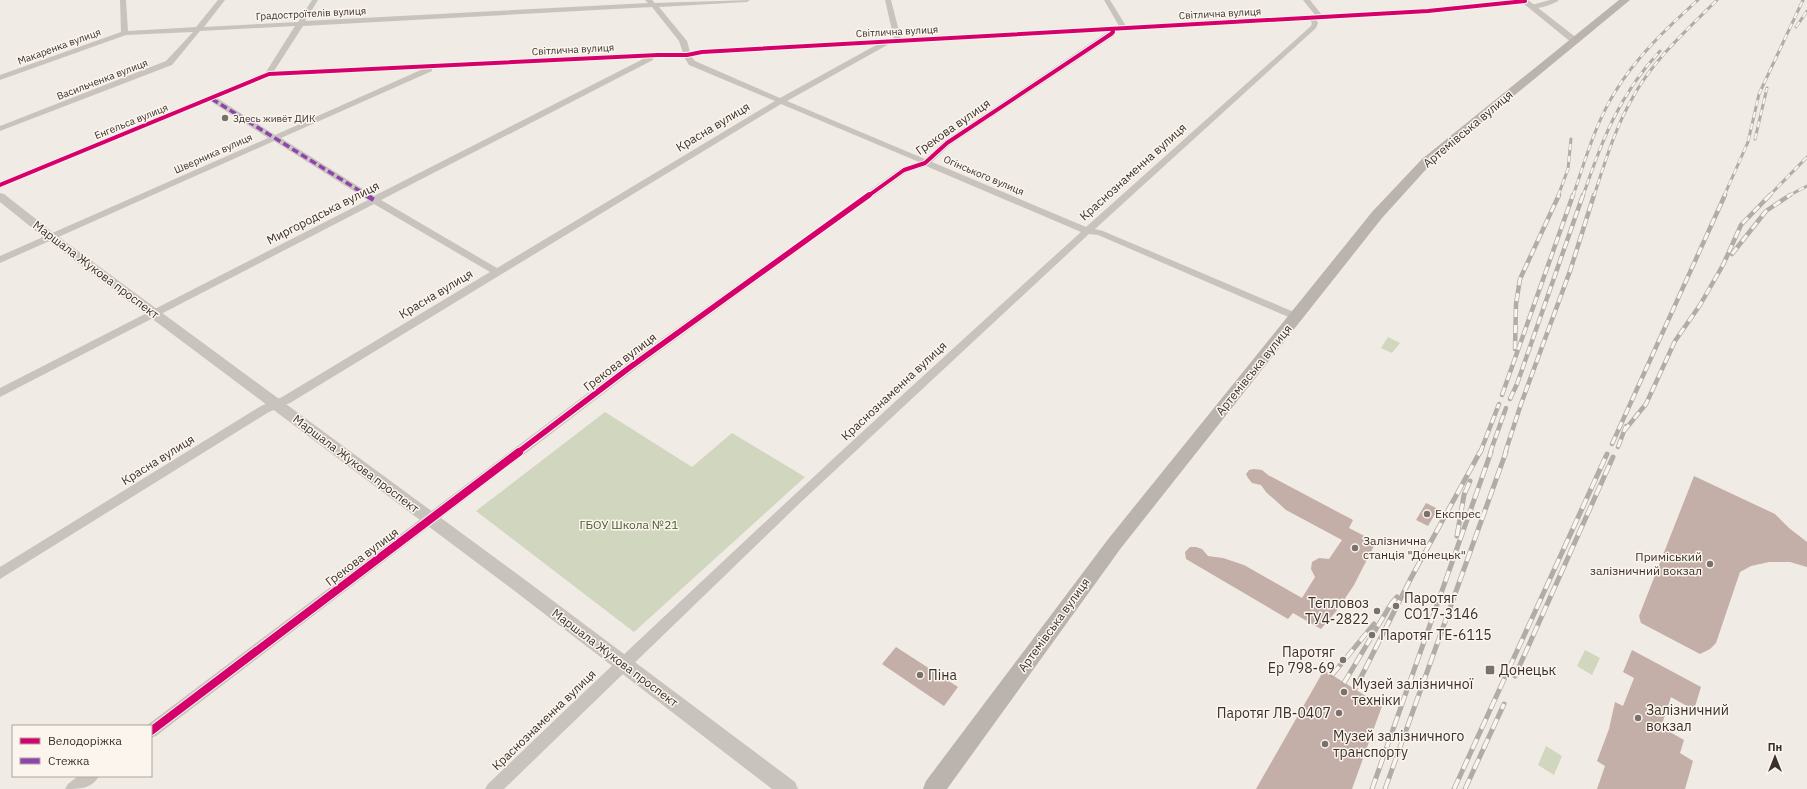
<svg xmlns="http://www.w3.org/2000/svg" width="1807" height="789" viewBox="0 0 1807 789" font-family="'IBM Plex Sans',sans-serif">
  <rect width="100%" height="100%" fill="#f0ebe5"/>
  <!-- green -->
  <g fill="#d1d6bf">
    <polygon points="1388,337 1400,343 1392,353 1381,348"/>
    <polygon points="605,412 692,467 732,433 805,477 634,632 476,511"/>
    <polygon points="1585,650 1600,658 1592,675 1577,666"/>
    <polygon points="1546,746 1562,756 1554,775 1538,765"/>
  </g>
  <!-- building -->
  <g fill="#c3afa7">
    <polygon points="1254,469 1262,470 1268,475 1353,520 1349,528 1376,542 1354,585 1338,609 1321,629 1293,613 1288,619 1186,559 1185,552 1190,547 1196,547 1202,549 1208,556 1223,558 1244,565 1302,598 1315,577 1311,569 1312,562 1319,558 1329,559 1342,540 1286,510 1266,492 1261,485 1252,483 1248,478 1246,474 1249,470"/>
    <polygon points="1694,476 1775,514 1789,528 1807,542 1807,567 1790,562 1769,562 1751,566 1740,572 1716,643 1710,649 1700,654 1641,623 1639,616"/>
    <polygon points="1426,503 1438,509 1428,526 1416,520"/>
    <polygon points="896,647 958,687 944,706 882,664"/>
    <polygon points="1632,650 1701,687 1694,710 1671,697 1661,727 1684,740 1680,753 1693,761 1685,789 1597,789 1605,766 1597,761 1609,729 1615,702 1623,706 1634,678 1623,672"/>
    <polygon points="1324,670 1382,706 1352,789 1256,789"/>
  </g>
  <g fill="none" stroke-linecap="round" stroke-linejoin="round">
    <!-- minor -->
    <g fill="#c9c3be" fill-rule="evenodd">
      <path d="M 120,0 L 126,0 L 128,31 L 196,27 L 218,0 L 225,0 L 204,27 L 298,22 L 312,0 L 318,0 L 305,21 L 648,3 L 645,0 L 652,0 L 655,3 L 750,0 L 747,2 L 659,7 L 687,41 L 690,52 L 702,50 L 894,39 L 885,0 L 891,0 L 901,39 L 1119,26 L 1104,0 L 1110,0 L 1126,26 L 1315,15 L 1303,0 L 1310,0 L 1322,15 L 1428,9 L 1518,0 L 1528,1 L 1525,3 L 1428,13 L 1316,19 L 1318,23 L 1316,28 L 1095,229 L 1103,231 L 1301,315 L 1302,317 L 1301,319 L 1293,319 L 1098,235 L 1089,234 L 801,502 L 504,789 L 485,789 L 488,784 C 683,597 881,413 1081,232 L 926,166 L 907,172 L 633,371 L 156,736 L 151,738 L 151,726 L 146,726 L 625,365 L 901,168 L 919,162 L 781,104 L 290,403 L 269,412 L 0,579 L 0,567 L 261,406 L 282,397 L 490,272 L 374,204 L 0,397 L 0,388 L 368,200 L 274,141 L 0,263 L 0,256 L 268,138 L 210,101 L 0,188 L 0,182 L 266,72 L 295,26 L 200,31 L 172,65 L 0,131 L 0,126 L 166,61 L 193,32 L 126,35 L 0,80 L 0,75 L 121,32 ZM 652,7 L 679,41 L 683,53 L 274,71 L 303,26 ZM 1310,20 L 1312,23 L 1311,26 L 1086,227 L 932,162 L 950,145 L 1114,36 L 1116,31 ZM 1109,31 L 944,141 L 925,159 L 787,101 L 889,44 ZM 878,44 L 780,98 L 695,61 L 691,56 L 702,54 ZM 653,57 L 684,57 L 689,65 L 775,101 L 497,268 L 381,200 L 653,60 ZM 645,58 L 374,196 L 281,138 L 432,71 L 432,68 ZM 423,69 L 275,135 L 217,98 L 270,76 Z"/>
      <path d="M 1550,0 L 1559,0 C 1553,5 1535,11 1528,6 Z"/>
      <path d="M 78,776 L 99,776 C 92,789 79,789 65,789 L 68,784 Z"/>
    </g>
    <!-- tertiary -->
    <g fill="#c9c3be" fill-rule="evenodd">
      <polygon points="1519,0 1528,0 1578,39 1580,41 1578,43 1572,43"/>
      <polygon points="0,193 4,194 55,234 528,582 795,782 798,789 772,789 516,592 47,240 0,202"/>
    </g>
    <!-- secondary -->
    <polygon fill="#bab3ae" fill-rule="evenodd" points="1619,0 1630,0 1430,165 1382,218 1121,548 947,789 923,789 926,781 1109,538 1372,212 1422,159"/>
    <!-- rail-far2 casing -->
    <g stroke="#b1aca8" stroke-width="3">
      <g id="rail-far2">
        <polyline points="1796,27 1807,11"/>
        <polyline points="1755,139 1767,88"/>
        <polyline points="1558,196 1568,169 1571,139"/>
        <path d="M 1573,196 C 1585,161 1595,124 1615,92 C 1637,56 1667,28 1698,0"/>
        <path d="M 1583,196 C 1602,140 1619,95 1660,51"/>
        <path d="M 1594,196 C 1605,162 1615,128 1633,97 C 1654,59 1687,30 1717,0"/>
        <polyline points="1724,196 1748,142 1759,94 1803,0"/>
        <polyline points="1769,196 1807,157"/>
        <polyline points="1788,196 1807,186"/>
      </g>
    </g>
    <!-- rail-far1 casing -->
    <g stroke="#b1aca8" stroke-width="4.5">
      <g id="rail-far1">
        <polyline points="1732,254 1766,211 1790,195"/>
        <polyline points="1515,349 1516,304 1520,279 1559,195"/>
        <polyline points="1502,395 1573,195"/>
        <polyline points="1510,399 1517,384 1583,195"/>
        <polyline points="1624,431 1646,404 1675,341 1700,305 1723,265 1741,225 1770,195"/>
        <polyline points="1612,444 1725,195"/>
        <polyline points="1618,447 1626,426"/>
        <polyline points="1480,453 1499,404"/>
        <polyline points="1480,453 1482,449"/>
        <polyline points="1490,453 1506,408"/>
        <polyline points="1505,453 1521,404 1570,271 1594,195"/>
      </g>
    </g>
    <!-- rail casing -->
    <g stroke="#b1aca8" stroke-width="5">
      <g id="rail">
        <polyline points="1457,536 1464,495 1470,481"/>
        <polyline points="1332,675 1374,624"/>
        <polyline points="1515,676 1613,457"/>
        <polyline points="1344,683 1391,604 1397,597"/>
        <polyline points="1355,689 1411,578 1480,452"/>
        <polyline points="1372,789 1491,452"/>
        <polyline points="1385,789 1506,452"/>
        <polyline points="1454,789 1607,454"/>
        <polyline points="1465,789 1504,704"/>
      </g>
    </g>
    <!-- rail-far2 -->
    <use href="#rail-far2" stroke="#fbf5ee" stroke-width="2" stroke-dasharray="6" stroke-linecap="butt"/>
    <!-- rail-far1 -->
    <use href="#rail-far1" stroke="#fbf5ee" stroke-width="3" stroke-dasharray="8" stroke-linecap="butt"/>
    <!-- rail -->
    <use href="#rail" stroke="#fbf5ee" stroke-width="3.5" stroke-dasharray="11" stroke-linecap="butt"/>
    <!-- quiet-far1 -->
    <polyline stroke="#8e44ad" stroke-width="3.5" stroke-dasharray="7 3.5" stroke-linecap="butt" points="212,99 368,196"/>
    <!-- quiet -->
    <polyline stroke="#8e44ad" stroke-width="4.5" stroke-dasharray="9 4.5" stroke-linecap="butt" points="366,195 374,200"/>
    <!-- cycleway-far2 casing -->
    <g stroke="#fbf5ee" stroke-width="6">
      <g id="cycleway-far2">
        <polyline points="0,185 269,74 658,55 687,55 702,52 1428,11 1525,1"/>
        <polyline points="868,196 904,170 925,163 947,143 1111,34 1113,32 1112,29"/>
      </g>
    </g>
    <!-- cycleway-far1 casing -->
    <g stroke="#fbf5ee" stroke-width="8">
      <polyline id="cycleway-far1" points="517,453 629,368 869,195"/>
    </g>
    <!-- cycleway casing -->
    <g stroke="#fbf5ee" stroke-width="10">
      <polyline id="cycleway" points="151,731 519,452"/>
    </g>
    <!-- cycleway-far2 -->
    <use href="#cycleway-far2" stroke="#d6006c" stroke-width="4"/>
    <!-- cycleway-far1 -->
    <use href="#cycleway-far1" stroke="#d6006c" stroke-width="5.5"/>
    <!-- cycleway -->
    <use href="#cycleway" stroke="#d6006c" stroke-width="8"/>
  </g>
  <!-- markers -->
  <g fill="#7a716c" stroke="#fbf5ee" stroke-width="1.5">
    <circle cx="225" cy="118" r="4"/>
    <circle cx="1427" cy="514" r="4"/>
    <circle cx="1355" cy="548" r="4"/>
    <circle cx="1710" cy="564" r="4"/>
    <circle cx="1396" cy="606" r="4"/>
    <circle cx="1377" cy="611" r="4"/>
    <circle cx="1372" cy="635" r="4"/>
    <circle cx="1343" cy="660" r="4"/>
    <rect x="1485" y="665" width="10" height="10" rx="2"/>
    <circle cx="920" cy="675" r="4"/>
    <circle cx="1344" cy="692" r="4"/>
    <circle cx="1339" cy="713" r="4"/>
    <circle cx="1638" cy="718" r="4"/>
    <circle cx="1325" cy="744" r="4"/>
  </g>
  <g text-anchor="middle" stroke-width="3" stroke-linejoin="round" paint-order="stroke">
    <!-- far-street labels -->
    <g font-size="10" fill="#3b302b" stroke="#fbf5ee">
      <text transform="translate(311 13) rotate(-3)" y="4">Градостроїтелiв вулиця</text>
      <text transform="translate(1220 13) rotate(-3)" y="4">Світлична вулиця</text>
      <text transform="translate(897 31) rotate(-3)" y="4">Світлична вулиця</text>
      <text transform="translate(59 46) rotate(-20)" y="4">Макаренка вулиця</text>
      <text transform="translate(573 49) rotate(-3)" y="4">Світлична вулиця</text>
      <text transform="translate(102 79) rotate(-21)" y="4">Васильченка вулиця</text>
      <text transform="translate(131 121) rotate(-22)" y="4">Енгельса вулиця</text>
      <text transform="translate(213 153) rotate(-24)" y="4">Шверника вулиця</text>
      <text transform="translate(984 175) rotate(23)" y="4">Огінського вулиця</text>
    </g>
    <!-- far-poi labels -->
    <g font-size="10" fill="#3b302b" stroke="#fbf5ee" text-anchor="start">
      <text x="233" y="122">Здесь живёт ДИК</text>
    </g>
    <!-- street labels -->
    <g font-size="12" fill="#3b302b" stroke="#fbf5ee">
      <text transform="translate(713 127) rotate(-31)" y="4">Красна вулиця</text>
      <text transform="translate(953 127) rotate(-35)" y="4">Грекова вулиця</text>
      <text transform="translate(1468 129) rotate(-40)" y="4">Артемівська вулиця</text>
      <text transform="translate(1133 172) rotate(-42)" y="4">Краснознаменна вулиця</text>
      <text transform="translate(323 213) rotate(-27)" y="4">Миргородська вулиця</text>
      <text transform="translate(96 270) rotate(37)" y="4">Маршала Жукова проспект</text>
      <text transform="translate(436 294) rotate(-31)" y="4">Красна вулиця</text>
      <text transform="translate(620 362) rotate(-37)" y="4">Грекова вулиця</text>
      <text transform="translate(1254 370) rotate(-51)" y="4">Артемівська вулиця</text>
      <text transform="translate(894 391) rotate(-43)" y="4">Краснознаменна вулиця</text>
      <text transform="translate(158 460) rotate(-32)" y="4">Красна вулиця</text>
      <text transform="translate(356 464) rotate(37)" y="4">Маршала Жукова проспект</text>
      <text transform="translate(362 557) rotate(-37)" y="4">Грекова вулиця</text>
      <text transform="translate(1054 625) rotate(-54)" y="4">Артемівська вулиця</text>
      <text transform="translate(615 658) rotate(37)" y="4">Маршала Жукова проспект</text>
      <text transform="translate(544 720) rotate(-44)" y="4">Краснознаменна вулиця</text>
    </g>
    <!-- poi labels -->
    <g font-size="12" fill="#3b302b" stroke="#fbf5ee" text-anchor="start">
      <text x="1435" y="518">Експрес</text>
      <text x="1363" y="545">Залізнична<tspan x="1363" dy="14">станція "Донецьк"</tspan></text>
      <text x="1702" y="561" text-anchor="end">Приміський<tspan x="1702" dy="14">залізничний вокзал</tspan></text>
    </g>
    <!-- park labels -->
    <g font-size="12" fill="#4a5a2e" stroke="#fbf5ee">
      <text x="629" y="529">ГБОУ Школа №21</text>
    </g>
    <!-- near-poi labels -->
    <g font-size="14" fill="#3b302b" stroke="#fbf5ee" text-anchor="start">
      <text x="1404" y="603">Паротяг<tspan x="1404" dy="16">СО17-3146</tspan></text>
      <text x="1369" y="608" text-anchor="end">Тепловоз<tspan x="1369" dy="16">ТУ4-2822</tspan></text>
      <text x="1380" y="640">Паротяг ТЕ-6115</text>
      <text x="1335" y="657" text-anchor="end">Паротяг<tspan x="1335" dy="16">Ер 798-69</tspan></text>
      <text x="1499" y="675">Донецьк</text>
      <text x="928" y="680">Піна</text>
      <text x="1352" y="689">Музей залізничної<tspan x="1352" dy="16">техніки</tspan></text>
      <text x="1646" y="715">Залізничний<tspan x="1646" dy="16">вокзал</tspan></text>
      <text x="1331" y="718" text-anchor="end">Паротяг ЛВ-0407</text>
      <text x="1333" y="741">Музей залізничного<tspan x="1333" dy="16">транспорту</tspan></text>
    </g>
  </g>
  <!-- legend -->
  <rect x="12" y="725" width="140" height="52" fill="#fbf5ee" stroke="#aea6a0"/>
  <rect x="20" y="738" width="20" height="6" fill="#d6006c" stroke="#aea6a0"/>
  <text x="48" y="745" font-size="12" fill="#3b302b">Велодоріжка</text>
  <rect x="20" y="758" width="20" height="6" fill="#8e44ad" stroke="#aea6a0"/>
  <text x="48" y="765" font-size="12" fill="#3b302b">Стежка</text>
  <!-- north arrow -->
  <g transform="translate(1775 757)" stroke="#fbf5ee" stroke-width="3" paint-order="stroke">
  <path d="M0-3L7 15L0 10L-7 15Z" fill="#3b302b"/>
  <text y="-6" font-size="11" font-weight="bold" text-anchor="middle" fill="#3b302b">Пн</text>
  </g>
</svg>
